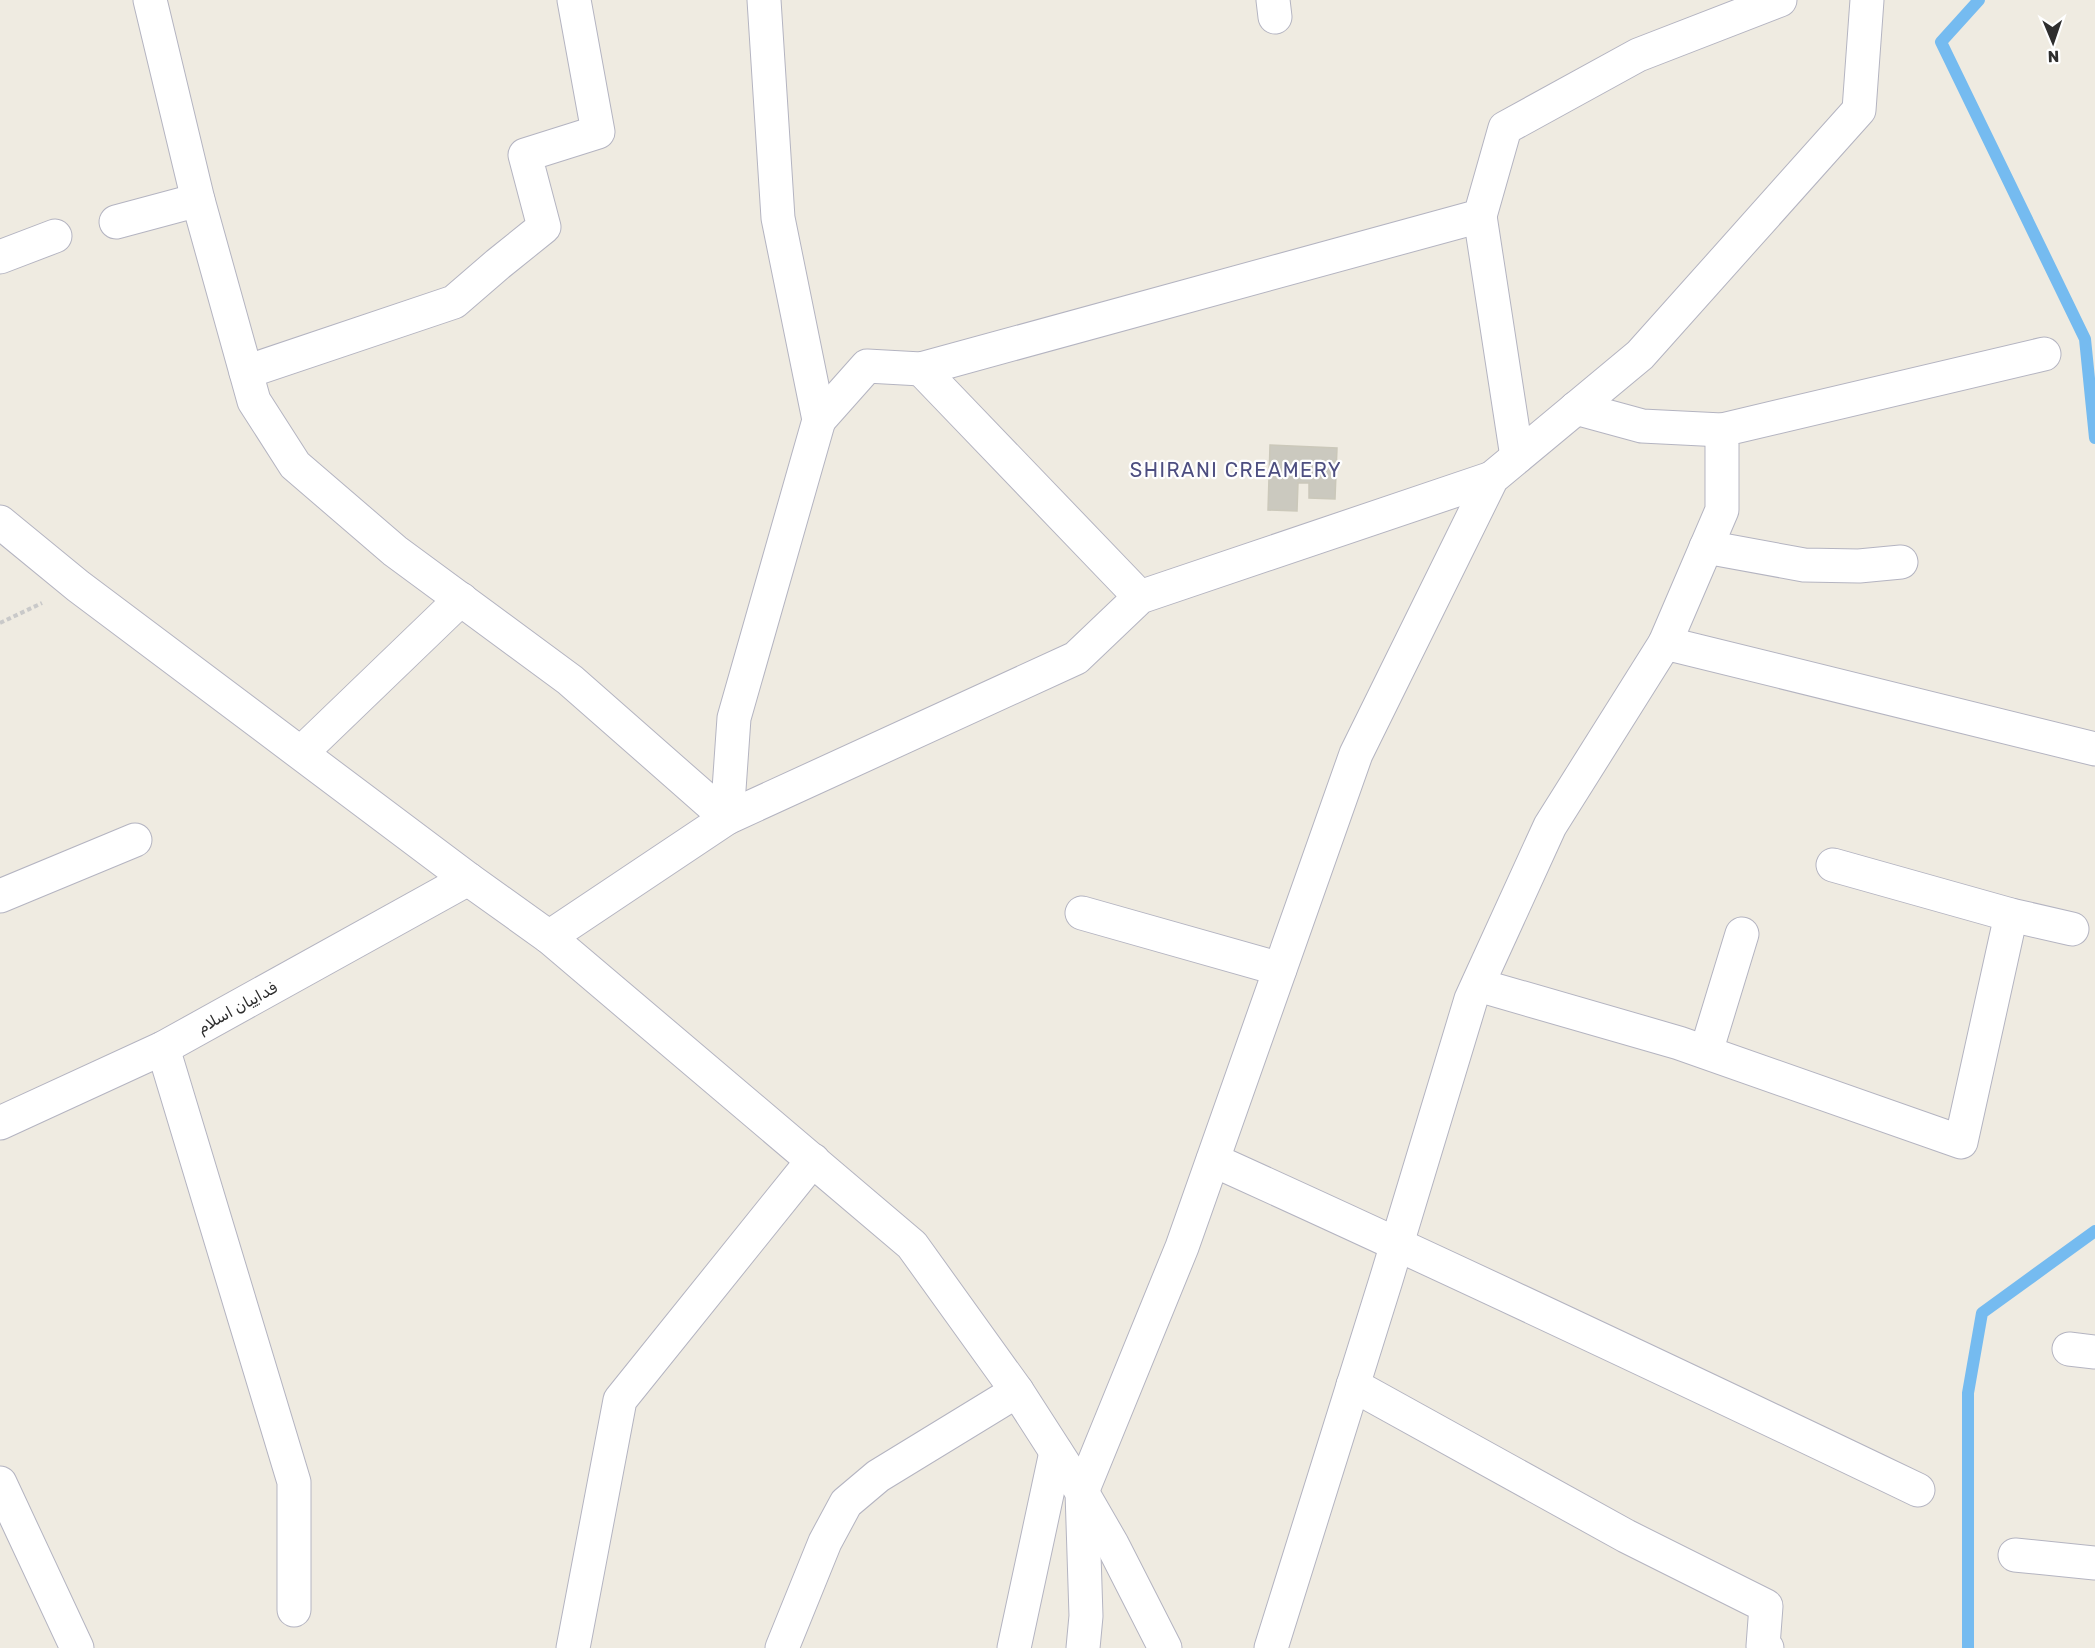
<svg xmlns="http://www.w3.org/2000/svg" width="2095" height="1648" viewBox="0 0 2095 1648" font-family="Rubik,Vazirmatn,sans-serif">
  <rect width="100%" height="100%" fill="#efebe1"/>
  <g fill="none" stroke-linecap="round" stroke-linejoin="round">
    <!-- stream -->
    <g stroke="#75bbf0" stroke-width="12">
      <polyline points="1979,0 1941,42 2085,339 2095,438"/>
      <polyline points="1968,1648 1968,1393 1982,1313 2095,1231"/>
    </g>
  </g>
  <!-- building -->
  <polygon fill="#cbc9bf" stroke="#cbc8ba" stroke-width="1.5" points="1270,445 1337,448 1335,499 1309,498 1309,483 1298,483 1297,511 1268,510"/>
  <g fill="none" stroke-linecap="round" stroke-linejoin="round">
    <!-- minor casing -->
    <g stroke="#b4b4c1" stroke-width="35">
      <g id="minor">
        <polyline points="150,0 198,200 254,401 295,465 395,551 570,680 727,818 1076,658 1140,597 1492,478"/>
        <polyline points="1273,0 1275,17"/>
        <polyline points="1480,216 1517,457"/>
        <polyline points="116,222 198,200"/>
        <polyline points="0,257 55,236"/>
        <polyline points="921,369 1140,597"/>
        <polyline points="246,372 454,302 498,264 544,227 525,155 598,132 574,0"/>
        <polyline points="1576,408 1642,426 1722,430"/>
        <polyline points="819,420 867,366 921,369 1480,216 1505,128 1638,55 1780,0"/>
        <polyline points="1706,547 1804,565 1859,566 1901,562"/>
        <polyline points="1665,643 1722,510 1722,430 2044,354"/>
        <polyline points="302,752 461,599"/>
        <polyline points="1833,865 2011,915 2072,929"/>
        <polyline points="0,896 135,840"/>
        <polyline points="1082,913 1280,969"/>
        <polyline points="549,937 727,818 734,718 819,420 778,218 764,0"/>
        <polyline points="1478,985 1679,1043 1961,1142 2011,915"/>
        <polyline points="163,1048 294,1482 294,1610"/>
        <polyline points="1706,1052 1742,934"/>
        <polyline points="0,1123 163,1048 468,879"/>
        <path d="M 1213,1160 C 1449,1267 1684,1378 1918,1490"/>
        <polyline points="2069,1349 2095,1352"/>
        <polyline points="1353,1385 1626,1536 1766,1606 1763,1646 1767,1648"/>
        <polyline points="0,1483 77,1648"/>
        <polyline points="1082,1492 1182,1247 1356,754 1492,478 1640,355 1859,110 1867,0"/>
        <polyline points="2015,1555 2095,1563"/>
        <polyline points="573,1648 620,1400 813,1160"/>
        <polyline points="782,1648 825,1542 846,1503 878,1476 1017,1391"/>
        <polyline points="1014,1648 1056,1452"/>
        <polyline points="1271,1648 1386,1280 1471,999 1550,826 1665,643 2095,749"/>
      </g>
    </g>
    <!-- tertiary casing -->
    <g stroke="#b4b4c1" stroke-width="35">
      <polyline id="tertiary" points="1082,1492 1086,1616 1083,1648"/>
    </g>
    <!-- secondary casing -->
    <g stroke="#b4b4c1" stroke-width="35">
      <polyline id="secondary" points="0,522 78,586 468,879 549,937 912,1245 1017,1391 1082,1492 1112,1544 1165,1648"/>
    </g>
    <!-- path -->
    <polyline stroke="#c9c9c9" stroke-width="4" stroke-dasharray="4.5 3" stroke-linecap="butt" points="0,623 42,603"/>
    <!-- minor -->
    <use href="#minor" stroke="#fff" stroke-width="33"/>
    <!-- tertiary -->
    <use href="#tertiary" stroke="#fff" stroke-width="33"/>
    <!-- secondary -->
    <use href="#secondary" stroke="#fff" stroke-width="33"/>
  </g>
  <g text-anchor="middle" stroke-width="4.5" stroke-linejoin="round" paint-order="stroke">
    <!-- street labels -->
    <g font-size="16" fill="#2e2e2e" stroke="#fff">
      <text transform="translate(237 1007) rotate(-29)" y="6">فداییان اسلام</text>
    </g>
    <!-- quarter labels -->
    <g font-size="20" letter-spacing="1.5" fill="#4d4e80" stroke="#fff">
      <text x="1236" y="477">SHIRANI CREAMERY</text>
    </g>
  </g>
  <!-- north arrow -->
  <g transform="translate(2053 42) rotate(178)" stroke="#ffffff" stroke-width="4.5" paint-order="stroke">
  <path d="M0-4.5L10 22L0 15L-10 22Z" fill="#2e2e2e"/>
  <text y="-9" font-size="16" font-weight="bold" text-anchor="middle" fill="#2e2e2e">N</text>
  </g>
</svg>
